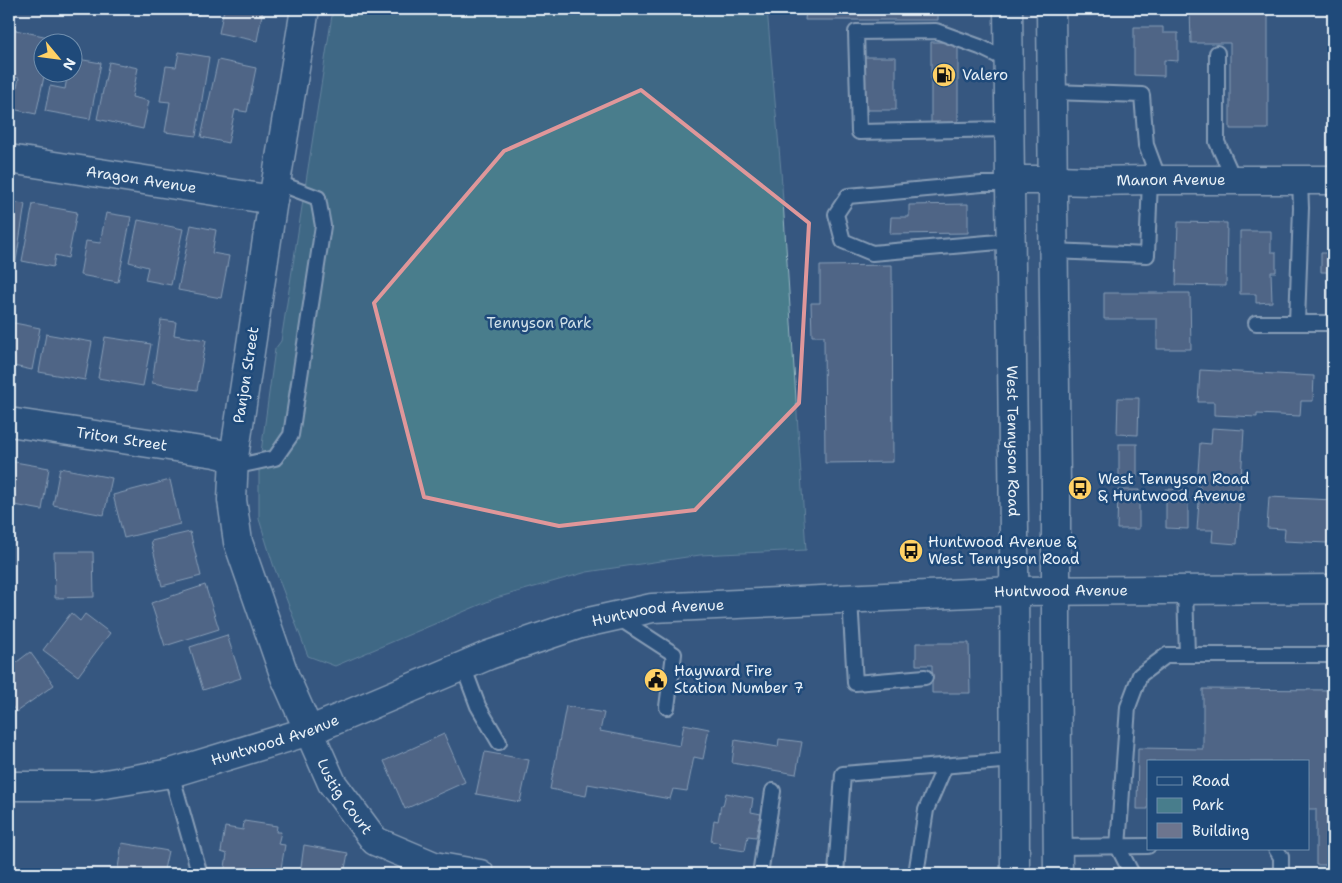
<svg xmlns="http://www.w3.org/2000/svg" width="1342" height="883" viewBox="0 0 1342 883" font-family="'Shantell Sans',sans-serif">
  <rect width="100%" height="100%" fill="#365780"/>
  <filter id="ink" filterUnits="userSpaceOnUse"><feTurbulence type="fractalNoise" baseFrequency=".02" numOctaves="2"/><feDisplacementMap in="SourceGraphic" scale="10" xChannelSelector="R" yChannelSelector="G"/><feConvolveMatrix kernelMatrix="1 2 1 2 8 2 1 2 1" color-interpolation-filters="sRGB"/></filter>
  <g filter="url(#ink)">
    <!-- green -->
    <polygon fill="#487d8c" stroke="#98b7c2" points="333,9 767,9 781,171 806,550 700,555 587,572 496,598 335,666 308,656 273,564 259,519 259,467 275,349 281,341"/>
    <!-- building -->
    <g fill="#6d758e" stroke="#e8f1f8">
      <polygon points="168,9 200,9 199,15"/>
      <polygon points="224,9 263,9 257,41 219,33"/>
      <polygon points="806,9 938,9 938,20 805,20"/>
      <polygon points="1190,9 1268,9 1268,129 1230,129 1230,43 1191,43"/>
      <polygon points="1134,27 1163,27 1163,33 1178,33 1178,61 1164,60 1164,76 1134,75"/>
      <polygon points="11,29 53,38 52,42 42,42 42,72 45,72 36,114 12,109 19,78 9,76 9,40"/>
      <polygon points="931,42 958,42 958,123 931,124"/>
      <polygon points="179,52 209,57 196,136 165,132 170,102 160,101 166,66 176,67"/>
      <polygon points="861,57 896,57 896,110 862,110"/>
      <polygon points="72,58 101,63 90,119 45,111 50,86 65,89 68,72 72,72"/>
      <polygon points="218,60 256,68 247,112 235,110 228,143 201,137"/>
      <polygon points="109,62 138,68 132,97 149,101 143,129 97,119"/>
      <polygon points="9,202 25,204 16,261 9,260"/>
      <polygon points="33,204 77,212 68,258 55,255 53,267 22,261"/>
      <polygon points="968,204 968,233 890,234 891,217 909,217 909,205"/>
      <polygon points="106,213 131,217 118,282 80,275 86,241 100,243"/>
      <polygon points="138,220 183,229 171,285 145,280 148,267 129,262"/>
      <polygon points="1178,222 1227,223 1226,286 1176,285"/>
      <polygon points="191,225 216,230 212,253 229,256 221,298 178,290"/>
      <polygon points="1328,229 1333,229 1333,303 1329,303 1329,272 1321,272 1321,253 1328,253"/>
      <polygon points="1240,231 1271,231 1271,252 1276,252 1276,272 1271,272 1272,302 1256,303 1256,294 1240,294"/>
      <polygon points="892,265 893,462 825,463 824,336 812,336 811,303 820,303 820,266"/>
      <polygon points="1104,293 1190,293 1191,349 1157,349 1157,319 1104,319"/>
      <polygon points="161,320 176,322 174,335 206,340 197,390 152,383"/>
      <polygon points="9,322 40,328 32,370 9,365"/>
      <polygon points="46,334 92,342 85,380 39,372"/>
      <polygon points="105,337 151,344 143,386 98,378"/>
      <polygon points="1200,370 1314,376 1313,401 1301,401 1300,416 1257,414 1257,417 1214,415 1214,402 1198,402"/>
      <polygon points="1118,398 1139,398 1138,435 1117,434"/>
      <polygon points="1212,428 1244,430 1237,544 1212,542 1213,530 1197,530 1200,487 1197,486 1200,443 1211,444"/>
      <rect x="1119" y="444" width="18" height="34"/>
      <polygon points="9,461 49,468 42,510 9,504"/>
      <polygon points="60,468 112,478 104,515 53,505"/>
      <polygon points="170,480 180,524 124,538 113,495"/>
      <polygon points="1166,489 1188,490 1188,529 1166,528"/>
      <polygon points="1118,490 1139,490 1139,529 1117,529"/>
      <polygon points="1269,497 1333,500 1333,541 1328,541 1327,543 1284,541 1285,529 1267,528"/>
      <polygon points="190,532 201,576 162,586 151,541"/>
      <polygon points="54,552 93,552 94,597 55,598"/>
      <polygon points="205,585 219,629 165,646 151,603"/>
      <polygon points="71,613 80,621 85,614 110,633 78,676 43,650"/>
      <polygon points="227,635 241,678 203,690 190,647"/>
      <polygon points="916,643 969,643 970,693 932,693 932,665 916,665"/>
      <polygon points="30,652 54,685 16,712 9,702 9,668"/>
      <polygon points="1203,689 1333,690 1333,865 1316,865 1316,809 1308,809 1308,762 1148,762 1148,809 1137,809 1138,748 1203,749"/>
      <polygon points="566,706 604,713 600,731 680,746 684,724 709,729 703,759 694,757 687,791 673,789 670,799 588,784 586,796 550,789"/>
      <polygon points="444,734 465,782 405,809 384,761"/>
      <polygon points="779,739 802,742 796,774 732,763 735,740 778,747"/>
      <polygon points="485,752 529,760 520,802 476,794"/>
      <polygon points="726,793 753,798 751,812 761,814 756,837 748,836 745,851 719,847 720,843 711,841 714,820 718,821 721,805 723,806"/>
      <polygon points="244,821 277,826 276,832 281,832 278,844 285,845 280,874 224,874 227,854 221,852 225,827 243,830"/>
      <polygon points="122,843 168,851 163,874 117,874"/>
      <polygon points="304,845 348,853 344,874 300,874"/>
    </g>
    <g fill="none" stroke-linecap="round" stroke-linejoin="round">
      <!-- service casing -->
      <g stroke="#e8f1f8" stroke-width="18">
        <g id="service">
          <polyline points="1217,53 1217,142 1234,180"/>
          <polyline points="1009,61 980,47 936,31 856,32 859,132 1009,129"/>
          <polyline points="1052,92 1142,95 1146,145 1159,180"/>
          <polyline points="1009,184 982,184 848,196 836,214 843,241 872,253 1010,241"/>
          <polyline points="1053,251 1147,255 1150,180"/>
          <polyline points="1256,323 1333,323"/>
          <polyline points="1297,323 1301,208 1300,180"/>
          <polyline points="233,467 275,458 291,435 323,226 318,198 276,182"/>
          <polyline points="1185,590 1187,655"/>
          <polyline points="850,599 855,683 925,677"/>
          <polyline points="617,617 674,654 667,707"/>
          <polyline points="463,666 478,706 499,742"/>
          <polyline points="171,773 198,868 197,874"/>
          <polyline points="1058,847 1148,846"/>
          <polyline points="1276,849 1281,857 1281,874"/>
          <polyline points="760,874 773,791"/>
          <polyline points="836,874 843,774 1014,760"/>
          <polyline points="916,874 926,810 945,766"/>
          <polyline points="1132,874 1118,847 1128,707 1140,675 1167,655 1333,655"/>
        </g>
      </g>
      <!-- minor casing -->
      <g stroke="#e8f1f8" stroke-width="31">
        <g id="minor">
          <path id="s1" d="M 305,9 L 273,200 L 234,457 L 232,500 L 238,542 L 285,677 L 332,783 L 375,841 L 434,866 L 480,874"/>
          <path id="s2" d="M 9,159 L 273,200"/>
          <path id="s3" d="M 1010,180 L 1053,180 L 1091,181 L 1150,180 L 1333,180"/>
          <path id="s4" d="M 9,422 L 215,453 L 234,457"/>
        </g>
      </g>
      <!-- tertiary casing -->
      <g stroke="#e8f1f8" stroke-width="31">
        <g id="tertiary">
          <path id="s5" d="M 9,786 L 93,786 L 171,773 L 309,731 L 489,655 L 580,624 L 652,608 L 1013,591 L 1333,589"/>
        </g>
      </g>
      <!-- secondary casing -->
      <g stroke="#e8f1f8" stroke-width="31">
        <g id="secondary">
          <path id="s6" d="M 1008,9 L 1014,533 L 1015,874"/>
          <polyline points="1051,9 1056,488 1056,633 1058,874"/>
        </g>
      </g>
      <!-- service -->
      <use href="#service" stroke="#1f4a7a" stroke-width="14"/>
      <!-- minor -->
      <use href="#minor" stroke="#1f4a7a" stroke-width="28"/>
      <!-- tertiary -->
      <use href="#tertiary" stroke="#1f4a7a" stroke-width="28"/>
      <!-- secondary -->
      <use href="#secondary" stroke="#1f4a7a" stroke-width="28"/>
    </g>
  </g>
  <!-- marked area -->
  <path d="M0 0H1342V883H0ZM 641,90 L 809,223 L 799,403 L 695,510 L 559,526 L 424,497 L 374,303 L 504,151 Z" fill="#365780" fill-opacity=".55" fill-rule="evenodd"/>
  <path fill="none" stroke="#e0979a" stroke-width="4" stroke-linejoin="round" d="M 641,90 L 809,223 L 799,403 L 695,510 L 559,526 L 424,497 L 374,303 L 504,151 Z"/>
  <!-- icons -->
  <defs>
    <g id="fuel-disc" transform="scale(1.25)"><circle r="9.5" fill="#ffd166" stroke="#1f4a7a"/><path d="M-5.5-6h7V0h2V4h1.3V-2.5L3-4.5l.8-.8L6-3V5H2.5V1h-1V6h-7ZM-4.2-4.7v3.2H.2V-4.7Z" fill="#111"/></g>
    <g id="bus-disc" transform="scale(1.25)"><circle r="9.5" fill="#ffd166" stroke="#1f4a7a"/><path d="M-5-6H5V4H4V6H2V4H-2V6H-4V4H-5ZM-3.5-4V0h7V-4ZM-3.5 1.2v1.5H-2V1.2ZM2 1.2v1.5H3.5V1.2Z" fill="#111"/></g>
    <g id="civic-disc" transform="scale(1.25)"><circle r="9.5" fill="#ffd166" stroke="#1f4a7a"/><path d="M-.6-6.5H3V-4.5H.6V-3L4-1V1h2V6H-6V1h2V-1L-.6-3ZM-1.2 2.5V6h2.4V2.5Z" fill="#111"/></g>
  </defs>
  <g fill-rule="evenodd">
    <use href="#fuel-disc" x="944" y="75"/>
    <use href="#bus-disc" x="1080" y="488"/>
    <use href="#bus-disc" x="911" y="551"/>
    <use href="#civic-disc" x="656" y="680"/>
  </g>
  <g text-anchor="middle" stroke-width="5" stroke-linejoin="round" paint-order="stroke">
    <!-- poi labels -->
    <g font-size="15" fill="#e8f1f8" stroke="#1f4a7a" text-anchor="start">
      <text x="962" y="80">Valero</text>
      <text x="1098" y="484">West Tennyson Road<tspan x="1098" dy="17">&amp; Huntwood Avenue</tspan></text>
      <text x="928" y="547">Huntwood Avenue &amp;<tspan x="928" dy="17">West Tennyson Road</tspan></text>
      <text x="674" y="676">Hayward Fire<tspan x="674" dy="17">Station Number 7</tspan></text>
    </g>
    <!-- street labels -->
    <g font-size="15" fill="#e8f1f8" stroke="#1f4a7a">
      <text dy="5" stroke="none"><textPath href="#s2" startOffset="134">Aragon Avenue</textPath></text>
      <text dy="5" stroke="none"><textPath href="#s3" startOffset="161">Manon Avenue</textPath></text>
      <text transform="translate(246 375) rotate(-81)" y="5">Panjon Street</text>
      <text dy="5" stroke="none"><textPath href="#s4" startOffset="114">Triton Street</textPath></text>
      <text dy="5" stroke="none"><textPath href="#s6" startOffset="432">West Tennyson Road</textPath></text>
      <text dy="5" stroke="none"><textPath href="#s5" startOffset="1082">Huntwood Avenue</textPath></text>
      <text dy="5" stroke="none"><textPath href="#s5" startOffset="678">Huntwood Avenue</textPath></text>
      <text dy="5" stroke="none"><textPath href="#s5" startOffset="272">Huntwood Avenue</textPath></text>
      <text dy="5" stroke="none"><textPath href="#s1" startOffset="816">Lustig Court</textPath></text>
    </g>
    <!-- park labels -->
    <g font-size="15" fill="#d0e0e8" stroke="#1f4a7a">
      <text x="539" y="328">Tennyson Park</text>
    </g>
  </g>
  <!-- margin -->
  <rect width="1342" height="883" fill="none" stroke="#1f4a7a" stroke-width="30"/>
  <rect x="15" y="15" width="1312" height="853" fill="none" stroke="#e8f1f8" stroke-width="2" filter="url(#ink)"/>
  <!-- legend -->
  <rect x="1147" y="760" width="162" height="90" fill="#1f4a7a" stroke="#6f8dac"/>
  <rect x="1157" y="777" width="25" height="8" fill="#1f4a7a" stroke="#6f8dac"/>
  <text x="1192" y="786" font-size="15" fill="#e8f1f8">Road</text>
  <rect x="1157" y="798" width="25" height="15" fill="#487d8c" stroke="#6f8dac"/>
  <text x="1192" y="810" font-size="15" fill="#e8f1f8">Park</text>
  <rect x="1157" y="823" width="25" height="15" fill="#6d758e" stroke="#6f8dac"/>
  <text x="1192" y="836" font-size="15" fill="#e8f1f8">Building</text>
  <!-- north arrow -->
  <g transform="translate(58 58) rotate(119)"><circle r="24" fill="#1f4a7a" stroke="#6f8dac"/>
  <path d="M0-4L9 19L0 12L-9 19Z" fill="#ffd166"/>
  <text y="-8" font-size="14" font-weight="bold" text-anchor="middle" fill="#e8f1f8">N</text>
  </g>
</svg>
